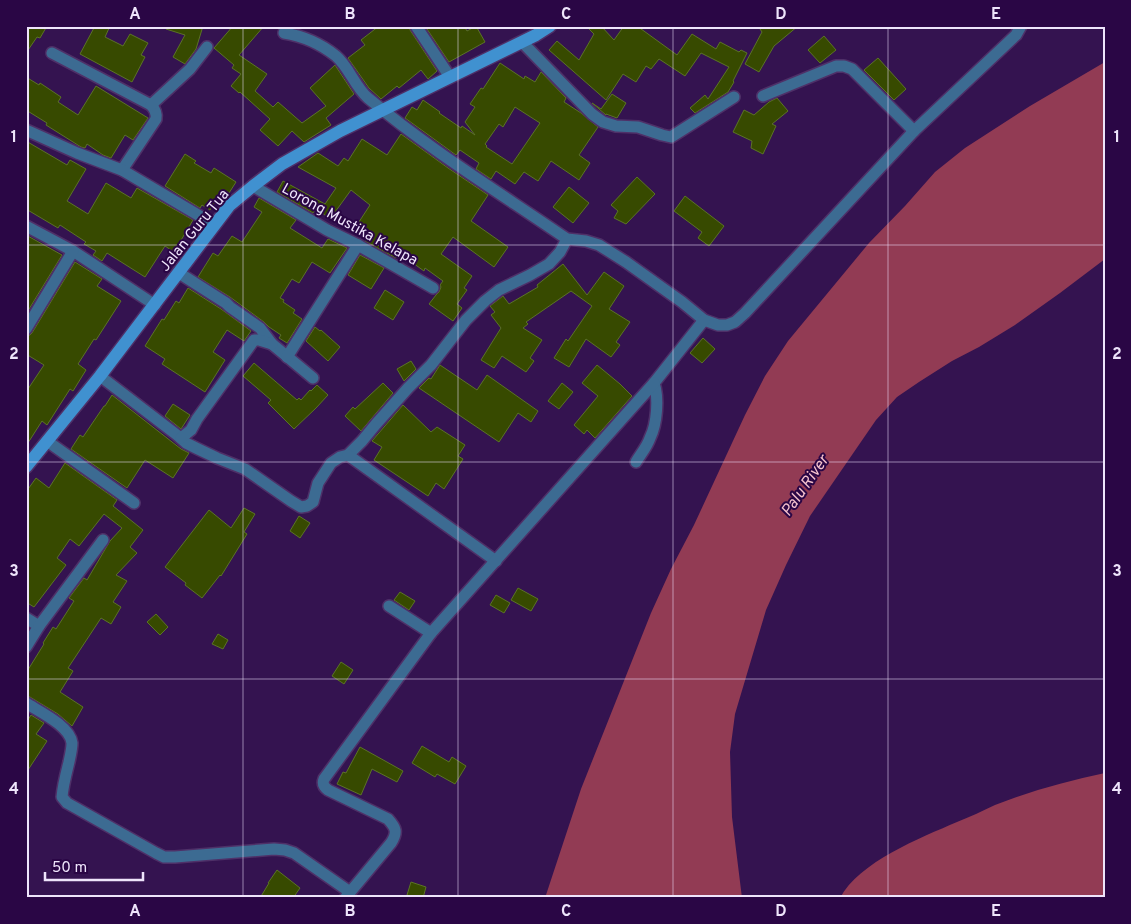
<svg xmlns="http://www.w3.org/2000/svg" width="1131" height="924" viewBox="0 0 1131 924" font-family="Overpass,sans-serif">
  <rect width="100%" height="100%" fill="#341350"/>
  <!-- water -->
  <g fill="#923b54">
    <polygon points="1105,62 1105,259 1060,293 1015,325 979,347 952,361 919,382 897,397 876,420 810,516 786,565 766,610 735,714 730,752 732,817 742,898 545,898 581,789 651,613 671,569 694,525 745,415 765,376 788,341 869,243 905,206 935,172 965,148 1030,106"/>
    <path d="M 1105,773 L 1105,898 L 840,898 C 859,862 920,838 957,822 C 970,817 982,811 995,805 C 1030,791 1068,781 1105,773 Z"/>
  </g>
  <!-- building -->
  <g fill="#374a00" stroke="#5b7326" fill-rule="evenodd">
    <polygon points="26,26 47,26 40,38 37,37 26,53"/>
    <polygon points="95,26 110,26 105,37 123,46 130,34 148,43 141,55 145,57 132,82 80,54"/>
    <polygon points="166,26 203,26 196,49 185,64 173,57 185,35 166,29"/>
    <polygon points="233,26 264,26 239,55 267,74 255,91 273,107 278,102 302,123 326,106 310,88 335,65 354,94 326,118 331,125 304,142 292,131 278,146 260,130 270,119 240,92 239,93 231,86 241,74 232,68 234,65 214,48"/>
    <polygon points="379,26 409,26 410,30 437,71 428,79 421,70 399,88 397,86 381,99 369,88 348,58 365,45 361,40"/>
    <polygon points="425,26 464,26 467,31 476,26 485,42 449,62"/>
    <polygon points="586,26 601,26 614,40 624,26 637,26 677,55 692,34 716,49 720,42 739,52 741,50 747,53 733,81 734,82 728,92 695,113 690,108 705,95 708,99 729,67 701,53 685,76 659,59 651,69 646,66 636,82 623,74 606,100 549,50 557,41 579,60 594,34"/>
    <polygon points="758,26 798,26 774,46 759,72 745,64 762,32"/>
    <polygon points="824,36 836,50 820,63 808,50"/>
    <polygon points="878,58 906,89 894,100 864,70"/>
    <path d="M 500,63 L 524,79 L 525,76 L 535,82 L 541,72 L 566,98 L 564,102 L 581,113 L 598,127 L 579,155 L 590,163 L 579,180 L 551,161 L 538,181 L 524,172 L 515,184 L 496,171 L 491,179 L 476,169 L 479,163 L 460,150 L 456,155 L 405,118 L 412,107 L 417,110 L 423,100 L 440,112 L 439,113 L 461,128 L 462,126 L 475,135 L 465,122 L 475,107 L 470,104 L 481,88 L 483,89 ZM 515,107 L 540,123 L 512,164 L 486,147 L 487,146 L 485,144 L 499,124 L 503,127 Z"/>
    <polygon points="26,77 39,85 40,83 61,97 58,102 78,115 96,86 148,118 133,140 125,135 111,158 103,155 87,144 85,148 81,147 46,125 47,123 26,110"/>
    <polygon points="612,94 626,103 617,118 606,114 606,115 592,103 601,109"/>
    <polygon points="777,98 788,111 772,124 776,126 763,154 751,148 752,141 733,132 744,110 754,115 769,102"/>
    <polygon points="401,134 448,168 488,195 471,221 508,247 494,267 453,237 441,254 472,276 464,288 467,290 457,304 462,308 453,321 429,304 436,295 439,292 441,287 440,285 443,281 425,268 424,271 399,253 396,258 365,241 370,233 357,225 370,205 351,190 330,219 316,208 313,213 277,192 283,181 325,204 336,188 298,167 318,153 338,166 344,158 348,161 362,139 387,155"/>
    <polygon points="26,141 67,165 70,160 86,169 67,201 88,214 106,183 131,198 137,188 193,220 174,252 165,246 145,277 107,253 102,261 93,255 96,251 84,244 86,242 60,225 58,228 26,209"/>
    <polygon points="185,154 196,161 194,163 211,173 214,168 236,182 229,193 223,190 210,210 202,205 200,208 165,186"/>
    <polygon points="637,177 655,194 626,224 614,218 618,211 611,205"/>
    <polygon points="569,187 589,203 573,223 553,207"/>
    <polygon points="685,196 724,226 709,246 698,238 702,232 674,211"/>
    <polygon points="259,198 296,220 290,228 322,248 328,239 347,248 330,273 312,262 299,283 292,279 280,298 284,300 283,302 295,310 293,313 302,319 287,343 279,338 281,335 269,327 264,322 230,297 198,277 213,253 218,256 232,236 242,242 262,212 254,207"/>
    <polygon points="26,235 62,255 26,314"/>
    <polygon points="360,255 384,268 371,289 348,275"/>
    <polygon points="75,262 102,279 97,286 121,301 96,340 94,339 78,364 86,370 73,391 70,389 47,425 42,421 26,446 26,392 44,365 26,354 26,336 30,335 32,333"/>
    <polygon points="563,264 587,295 604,272 624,286 609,309 630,322 616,342 620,345 611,357 586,339 569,367 554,358 566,339 568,341 592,306 571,291 526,322 528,324 523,328 542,340 530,358 534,361 526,372 502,356 494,368 481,360 501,328 491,315 495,312 490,306 503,296 509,304 538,287 537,285"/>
    <polygon points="188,288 221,309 251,331 244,341 227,330 213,352 225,360 205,392 162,364 165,359 145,346 162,319 164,320 176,301 179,303"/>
    <polygon points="385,290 404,302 393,320 374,308"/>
    <polygon points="315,327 320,331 321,330 340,347 328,361 306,341"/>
    <polygon points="703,338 715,349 702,363 690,353"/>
    <polygon points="411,361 416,369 404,381 397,369"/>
    <polygon points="254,363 297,400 299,398 301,400 310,390 311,391 317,385 328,395 316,408 294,429 268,403 271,400 243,376"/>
    <polygon points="440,365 477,390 487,375 538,411 531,422 518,413 499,442 419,388 429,378 431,379"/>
    <polygon points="597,365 620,384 632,396 595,438 587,430 584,434 574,425 598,396 582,383"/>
    <polygon points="383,383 393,393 361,431 345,416 353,407 355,409"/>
    <polygon points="562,383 573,392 559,409 548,401"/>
    <polygon points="112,395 181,449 189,453 173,478 145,460 127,488 71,449 80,435 83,437 104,406 105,406"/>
    <polygon points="173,404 190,415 181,429 165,416"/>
    <polygon points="403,405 431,432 437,427 465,445 458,456 463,459 444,489 436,483 428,496 374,460 382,447 372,441"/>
    <polygon points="65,463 117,500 113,506 143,530 130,547 137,553 116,575 127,581 113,602 121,607 111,624 101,618 68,668 73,671 60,692 83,707 72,726 58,714 30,697 26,696 26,673 44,644 43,643 53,627 56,629 74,601 69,598 84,578 87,580 110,541 122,528 104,514 79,546 70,539 57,558 66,565 34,607 26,602 26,492 36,478 49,488"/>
    <polygon points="244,508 255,514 244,532 247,534 221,576 220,575 202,598 185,585 186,583 165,567 209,510 231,528"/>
    <polygon points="299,516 310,523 300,538 290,531"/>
    <polygon points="518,588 538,599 531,611 511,600"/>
    <polygon points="400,592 415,601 409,610 394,600"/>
    <polygon points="496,595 510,603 504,613 490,605"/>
    <polygon points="156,614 168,627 160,635 147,622"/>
    <polygon points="218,634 228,640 223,649 212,644"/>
    <polygon points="341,662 353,670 344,684 332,676"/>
    <polygon points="31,715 44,723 36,734 47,741 26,773 26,723"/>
    <polygon points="422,746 449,762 452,757 466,766 455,784 437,774 435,777 412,763"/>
    <polygon points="360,747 403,771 397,782 372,769 361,795 337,784 343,772 346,773"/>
    <polygon points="277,870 300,888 293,898 260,898 269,883 268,883"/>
    <polygon points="411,882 426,887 423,898 415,898 407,895"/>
  </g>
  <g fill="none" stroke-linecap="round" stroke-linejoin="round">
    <!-- street casing -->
    <g stroke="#4e3068" stroke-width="14">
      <g id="street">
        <path d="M 287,26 L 284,33 C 303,36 321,44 336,56 C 349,67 355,87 368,98 C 430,150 500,193 567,239 L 586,241 L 599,245 L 626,262 L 682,302 L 704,320 L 718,325 L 727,325 L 735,322 L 745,313 L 914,131 L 1016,35 L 1021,26"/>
        <polyline points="416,26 450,77"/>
        <polyline points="522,42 592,114 603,122 616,126 638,127 662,135 671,137 734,97"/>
        <path d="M 52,53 L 151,105 C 155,109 157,113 156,119 L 122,170"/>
        <polyline points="763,96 836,66 844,66 852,69 914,131"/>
        <polyline points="151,105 190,69 207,47"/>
        <polyline points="26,130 77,153 122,170 215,225"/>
        <polyline points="253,186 327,230 358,245 433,288"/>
        <polyline points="26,226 73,251 155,305"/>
        <polyline points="179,273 226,303 230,307 260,328 272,344 313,378"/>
        <polyline points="26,329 73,251"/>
        <polyline points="287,357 358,245"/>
        <polyline points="100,376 177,435 186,443 196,448 217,458 245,469 291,501 301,507 307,506 313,502 318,483 331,463 340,457 348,455 362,441 376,424 408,388 431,365 466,320 485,301 499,290 530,275 549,264 560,252 567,239"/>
        <polyline points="181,438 191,430 197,419 254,340 259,340 272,344"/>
        <polyline points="47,441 134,503"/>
        <polyline points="348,455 496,561"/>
        <path d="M 636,462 C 640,455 647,447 650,438 C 657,424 659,398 654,383 L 704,320"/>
        <polyline points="389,606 431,633 654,383"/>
        <polyline points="26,618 39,626 26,647"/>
        <polyline points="39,626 103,540"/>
        <path d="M 26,703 C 40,712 70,726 72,743 C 72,749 70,757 69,762 C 66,774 63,785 62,797 L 67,803 L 76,808 L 156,853 L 164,857 L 175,857 L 274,849 L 285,850 L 294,853 L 350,892"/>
        <path d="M 346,897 L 391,843 C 398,832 396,828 388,819 L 328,790 C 324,787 322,784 324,779 L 431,633"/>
      </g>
    </g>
    <!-- secondary casing -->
    <g stroke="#4e3068" stroke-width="15">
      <polyline id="secondary" points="26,467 100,376 229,206 253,186 282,164 340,131 536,35 550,26"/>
    </g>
    <!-- street -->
    <use href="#street" stroke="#3c6b92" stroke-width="11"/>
    <!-- secondary -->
    <use href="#secondary" stroke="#4091d0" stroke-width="12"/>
  </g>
  <!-- grid -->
  <path fill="none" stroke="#eee4fb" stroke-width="1" stroke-opacity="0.55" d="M 243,26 L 243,898M 458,26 L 458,898M 673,26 L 673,898M 888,26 L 888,898M 26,245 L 1105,245M 26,462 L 1105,462M 26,679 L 1105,679"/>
  <g text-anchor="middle" stroke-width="4" stroke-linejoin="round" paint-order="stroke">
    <!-- street labels -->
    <g font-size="15" fill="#eee4fb" stroke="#2a0645">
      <text transform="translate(350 224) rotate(29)" y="5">Lorong Mustika Kelapa</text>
      <text transform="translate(194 230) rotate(-51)" y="5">Jalan Guru Tua</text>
    </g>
    <!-- water labels -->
    <g font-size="16" font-style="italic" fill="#f6c3ce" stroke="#2a0645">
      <text transform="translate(804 485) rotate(-55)" y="6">Palu River</text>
    </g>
  </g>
  <!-- border -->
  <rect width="1131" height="924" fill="none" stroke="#2a0645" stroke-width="55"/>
  <!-- scale -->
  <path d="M45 872v8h98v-8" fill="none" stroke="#eee4fb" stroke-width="2.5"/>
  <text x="52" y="872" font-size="15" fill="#eee4fb" stroke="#2a0645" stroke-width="4" paint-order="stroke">50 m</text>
  <rect x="28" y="28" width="1076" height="868" fill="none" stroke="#eee4fb" stroke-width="2"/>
  <g font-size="16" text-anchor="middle" font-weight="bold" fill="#eee4fb">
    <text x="135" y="19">A</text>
    <text x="350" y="19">B</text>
    <text x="566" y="19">C</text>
    <text x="781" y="19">D</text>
    <text x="996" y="19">E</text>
    <text x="14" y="142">1</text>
    <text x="1117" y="142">1</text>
    <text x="14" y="359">2</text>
    <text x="1117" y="359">2</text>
    <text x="14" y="576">3</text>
    <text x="1117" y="576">3</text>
    <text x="14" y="794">4</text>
    <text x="1117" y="794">4</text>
    <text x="135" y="916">A</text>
    <text x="350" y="916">B</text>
    <text x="566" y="916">C</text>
    <text x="781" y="916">D</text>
    <text x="996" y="916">E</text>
  </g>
</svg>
